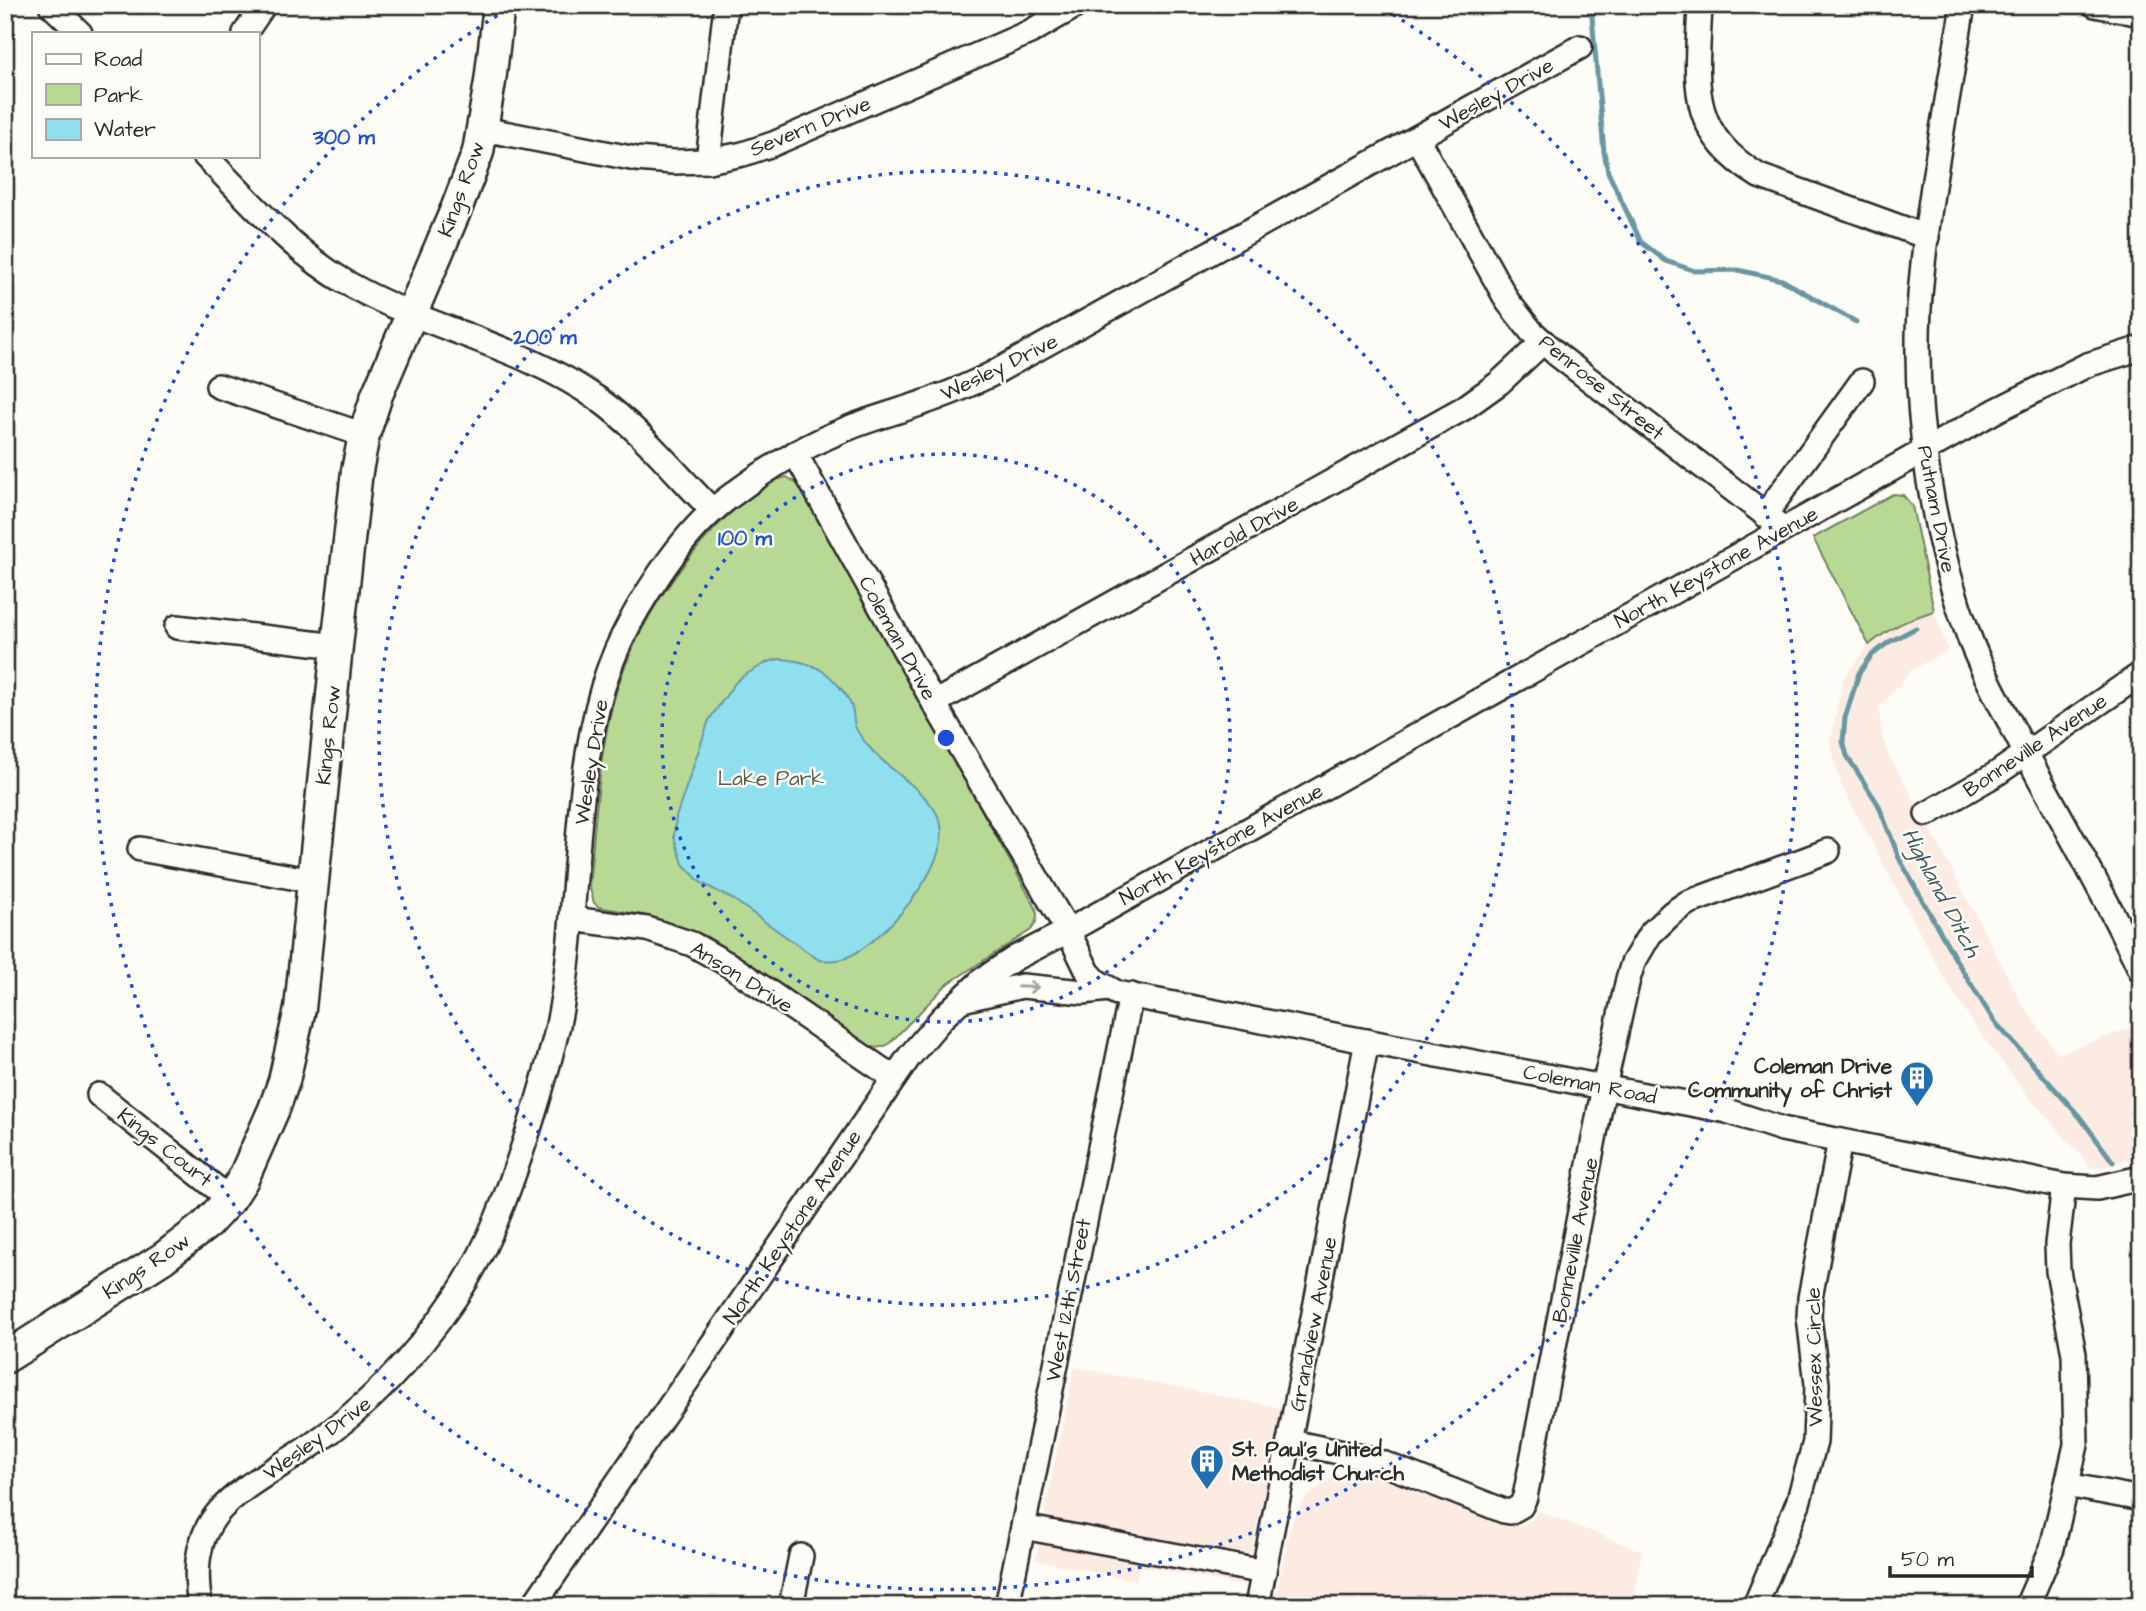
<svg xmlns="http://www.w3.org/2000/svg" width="2146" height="1611" viewBox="0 0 2146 1611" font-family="'Architects Daughter',sans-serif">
  <rect width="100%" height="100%" fill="#fdfcf7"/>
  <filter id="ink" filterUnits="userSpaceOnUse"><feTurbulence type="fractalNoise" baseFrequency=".0143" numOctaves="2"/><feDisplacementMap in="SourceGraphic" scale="14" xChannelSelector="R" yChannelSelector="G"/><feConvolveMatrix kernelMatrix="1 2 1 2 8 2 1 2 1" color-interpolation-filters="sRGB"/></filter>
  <g filter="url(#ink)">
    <!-- built -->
    <g fill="#fcebe3">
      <polygon points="1934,611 1948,650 1910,671 1879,708 1882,736 1888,754 1931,830 2022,1004 2058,1054 2136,1026 2141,1041 2141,1155 2101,1168 2092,1168 2027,1095 1977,1029 1943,976 1841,785 1830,742 1843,679 1869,645 1886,630 1905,620"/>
      <polygon points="1074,1367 1282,1408 1244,1586 1140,1566 1136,1581 1035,1560"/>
      <polygon points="1357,1472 1376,1473 1395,1480 1513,1525 1524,1524 1532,1519 1538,1511 1642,1551 1631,1606 1274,1606 1290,1526 1299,1508 1308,1496 1323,1484 1338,1476"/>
    </g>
    <!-- green -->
    <g fill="#b8d993" stroke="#72825f" stroke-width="2">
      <path d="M 787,477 L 802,487 L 1036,908 C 1038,917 1037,923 1031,930 L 946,985 L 889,1044 C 879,1050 871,1048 861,1042 L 784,987 L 706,936 L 653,917 L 599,907 L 594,903 L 589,885 C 597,814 598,736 624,669 C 645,615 678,567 717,526 C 733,510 764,480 787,477 Z"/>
      <path d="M 1893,494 L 1903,495 L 1912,506 L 1934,611 C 1908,619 1889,628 1869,645 L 1813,538 Z"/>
    </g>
    <!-- water -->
    <path fill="#90dfee" stroke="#6897a0" stroke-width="2" d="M 779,659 C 792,659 813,664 824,672 C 834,679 847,694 851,705 C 854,712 853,719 855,726 C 858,734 865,742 870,748 C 890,772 935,795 941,825 C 949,868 883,942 846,958 C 837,961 828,961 819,960 L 734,900 L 700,882 L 683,864 L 674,837 L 676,817 L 709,720 L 735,683 L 743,676 L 768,662 Z"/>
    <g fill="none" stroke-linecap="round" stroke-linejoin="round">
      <!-- stream -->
      <g stroke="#6897a0" stroke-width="5">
        <polyline points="1591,5 1604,152 1608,172 1641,242 1666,261 1695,271 1738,270 1782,280 1856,322"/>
        <polyline points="1916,628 1889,642 1872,655 1859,673 1845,718 1843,741 1847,756 1878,804 1900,860 1956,960 1994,1021 2080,1117 2113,1162"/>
      </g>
      <!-- minor casing -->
      <g stroke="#2b2b2b" stroke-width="28">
        <g id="minor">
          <polyline points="51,5 80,33"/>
          <path d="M 1700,5 C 1697,81 1685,131 1759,176 L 1927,237"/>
          <path d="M 1963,5 C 1947,106 1926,207 1919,309 C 1913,416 1933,542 1971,642 C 1985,678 2005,712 2022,746 C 2062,821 2105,894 2141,971"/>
          <polyline points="2095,5 2141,14"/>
          <polyline points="245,33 264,5"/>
          <polyline points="483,129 636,159 673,162 708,161 743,154 773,144 1030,32 1077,5"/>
          <polyline points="1417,138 1508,302 1531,331 1559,356 1784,529"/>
          <path d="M 205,156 C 250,201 292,251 347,283 C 427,329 522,345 598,399 C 641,430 675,473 712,510"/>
          <polyline points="708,161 726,5"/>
          <polyline points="218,386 364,435"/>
          <polyline points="795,453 934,703 1068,931 1088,972 1096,981 1117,993 1727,1111 1782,1129 2064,1186 2097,1188 2141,1178"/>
          <polyline points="1765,515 1862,381"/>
          <polyline points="177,627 337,646"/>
          <polyline points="934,703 1464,408 1499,383 1543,342"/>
          <polyline points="1927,814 1996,774 2141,674"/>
          <polyline points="140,849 313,881"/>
          <polyline points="572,919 647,929 692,944 731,966 894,1078"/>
          <polyline points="962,1000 1022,986 1083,992 1108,989"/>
          <polyline points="99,1095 230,1199"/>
          <polyline points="1291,1442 1372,1459 1504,1511 1510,1512 1521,1506 1525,1497 1604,1087 1628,979 1633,963 1650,934 1672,913 1687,903 1828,851"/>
          <polyline points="2067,1485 2141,1499"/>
          <polyline points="1023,1527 1264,1572"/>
          <path d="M 200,1606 C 195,1574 195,1542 216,1515 C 238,1487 282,1466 312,1445 C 369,1406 416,1356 455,1298 C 489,1248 509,1190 528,1132 C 539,1097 550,1061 558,1025 C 580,915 571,795 603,687 C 614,649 633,614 655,581 C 675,550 699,520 728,498 C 766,469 807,444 851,427 C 881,415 912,408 941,396 C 959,390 975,382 992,374 L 1580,47"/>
          <polyline points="533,1606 909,1057 942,1018 982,980 1015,958 1068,931 1997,410 2087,365 2141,348"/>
          <polyline points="791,1606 801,1556"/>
          <polyline points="1007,1606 1131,995"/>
          <polyline points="1257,1606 1367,1041"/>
          <polyline points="1755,1606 1798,1503 1815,1442 1817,1384 1809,1317 1810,1298 1840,1141"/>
          <polyline points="2027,1606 2052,1548 2076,1445 2074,1354 2058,1271 2057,1244 2064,1186"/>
        </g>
      </g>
      <!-- major casing -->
      <g stroke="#2b2b2b" stroke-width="35">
        <polyline id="major" points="5,1358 163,1258 207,1224 230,1199 243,1179 274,1109 284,1081 300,1009 337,646 357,471 364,435 377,395 457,207 478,152 490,82 499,5"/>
      </g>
      <!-- minor -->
      <use href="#minor" stroke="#fdfcf7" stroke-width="23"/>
      <!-- major -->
      <use href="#major" stroke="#fdfcf7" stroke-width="30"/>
    </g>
    <!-- one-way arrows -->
    <defs><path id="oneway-shaft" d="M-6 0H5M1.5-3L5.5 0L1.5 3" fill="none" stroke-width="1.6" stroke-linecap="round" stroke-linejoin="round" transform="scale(1.75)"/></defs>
    <use stroke="#9e9e9b" href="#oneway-shaft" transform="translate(1028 987) rotate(1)"/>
  </g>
  <!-- distance rings -->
  <g fill="none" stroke="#1d4ed8" stroke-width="3.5" stroke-dasharray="3.5 7">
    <circle cx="946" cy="738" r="284"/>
    <circle cx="946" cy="738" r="567"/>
    <path d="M1384 9A851 851 0 1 1 508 9"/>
  </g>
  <!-- icons -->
  <defs>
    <g id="building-pin" transform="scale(1.75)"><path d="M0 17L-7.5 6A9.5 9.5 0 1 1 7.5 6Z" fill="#1f6fb2" stroke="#fdfcf7"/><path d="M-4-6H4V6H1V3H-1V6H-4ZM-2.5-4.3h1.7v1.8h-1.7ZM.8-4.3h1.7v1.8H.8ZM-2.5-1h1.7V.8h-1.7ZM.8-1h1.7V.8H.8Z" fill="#fff"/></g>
  </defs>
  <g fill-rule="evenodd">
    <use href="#building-pin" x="1917" y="1078"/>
    <use href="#building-pin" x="1207" y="1461"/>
  </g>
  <g text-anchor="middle" stroke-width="5" stroke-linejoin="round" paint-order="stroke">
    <!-- street labels -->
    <g font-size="21" fill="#2b2b2b" stroke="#fdfcf7">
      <text transform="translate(1496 94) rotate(-29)" y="7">Wesley Drive</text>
      <text transform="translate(810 126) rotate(-22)" y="7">Severn Drive</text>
      <text transform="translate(461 189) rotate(-70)" y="7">Kings Row</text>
      <text transform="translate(999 367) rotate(-26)" y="7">Wesley Drive</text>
      <text transform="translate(1602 387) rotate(39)" y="7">Penrose Street</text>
      <text transform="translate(1937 509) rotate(79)" y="7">Putnam Drive</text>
      <text transform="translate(1244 531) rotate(-29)" y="7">Harold Drive</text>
      <text transform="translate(1716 567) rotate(-29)" y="7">North Keystone Avenue</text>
      <text transform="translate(898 638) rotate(61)" y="7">Coleman Drive</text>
      <text transform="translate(328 735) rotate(-84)" y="7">Kings Row</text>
      <text transform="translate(2035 745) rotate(-34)" y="7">Bonneville Avenue</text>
      <text transform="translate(591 762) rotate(-81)" y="7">Wesley Drive</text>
      <text transform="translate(1221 844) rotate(-29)" y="7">North Keystone Avenue</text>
      <text transform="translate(742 977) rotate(32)" y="7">Anson Drive</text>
      <text transform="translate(1590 1084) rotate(11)" y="7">Coleman Road</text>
      <text transform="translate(165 1147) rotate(38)" y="7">Kings Court</text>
      <text transform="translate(792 1227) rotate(-56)" y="7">North Keystone Avenue</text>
      <text transform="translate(1575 1240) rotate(-79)" y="7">Bonneville Avenue</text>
      <text transform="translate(146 1266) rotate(-34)" y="7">Kings Row</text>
      <text transform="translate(1068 1300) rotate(-79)" y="7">West 12th Street</text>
      <text transform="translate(1313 1324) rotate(-79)" y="7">Grandview Avenue</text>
      <text transform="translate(1814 1357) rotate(-91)" y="7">Wessex Circle</text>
      <text transform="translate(317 1438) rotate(-36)" y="7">Wesley Drive</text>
    </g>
    <!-- park labels -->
    <g font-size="21" fill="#555f4a" stroke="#fdfcf7">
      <text x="771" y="785">Lake Park</text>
    </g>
    <!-- poi labels -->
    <g font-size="21" font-weight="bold" fill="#2b2b2b" stroke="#fdfcf7" text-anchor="end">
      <text x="1892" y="1073">Coleman Drive<tspan x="1892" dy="24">Community of Christ</tspan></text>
      <text x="1232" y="1456" text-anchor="start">St. Paul's United<tspan x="1232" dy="24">Methodist Church</tspan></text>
    </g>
    <!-- water labels -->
    <g font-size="23" font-style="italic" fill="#44585c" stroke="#fdfcf7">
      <text transform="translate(1942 892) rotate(62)" y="8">Highland Ditch</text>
    </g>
  </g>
  <circle cx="946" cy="738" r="10" fill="#1d4ed8" stroke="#fdfcf7" stroke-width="3.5"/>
  <g font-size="21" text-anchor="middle" font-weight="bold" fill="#1d4ed8" stroke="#fdfcf7" stroke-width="5" stroke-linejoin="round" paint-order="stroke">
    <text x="344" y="144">300 m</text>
    <text x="545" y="344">200 m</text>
    <text x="745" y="545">100 m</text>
  </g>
  <!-- margin -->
  <rect width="2146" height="1611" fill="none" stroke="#fdfcf7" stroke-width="28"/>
  <rect x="14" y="14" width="2118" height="1583" fill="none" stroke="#2b2b2b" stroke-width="2.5" filter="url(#ink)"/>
  <!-- legend -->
  <rect x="32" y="32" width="228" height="126" fill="#fdfcf7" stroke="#a9a8a5" stroke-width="2"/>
  <rect x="46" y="54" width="35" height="10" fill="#fdfcf7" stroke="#a9a8a5" stroke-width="2"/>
  <text x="94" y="66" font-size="21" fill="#2b2b2b">Road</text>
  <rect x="46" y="84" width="35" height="21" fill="#b8d993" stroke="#a9a8a5" stroke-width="2"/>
  <text x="94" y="102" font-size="21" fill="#2b2b2b">Park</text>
  <rect x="46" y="119" width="35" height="21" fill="#90dfee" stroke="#a9a8a5" stroke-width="2"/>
  <text x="94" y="136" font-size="21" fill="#2b2b2b">Water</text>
  <!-- scale -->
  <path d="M1890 1566v10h142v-10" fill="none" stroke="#2b2b2b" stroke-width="3.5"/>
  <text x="1901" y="1566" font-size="21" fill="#2b2b2b" stroke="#fdfcf7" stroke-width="5" paint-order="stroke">50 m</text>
</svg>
